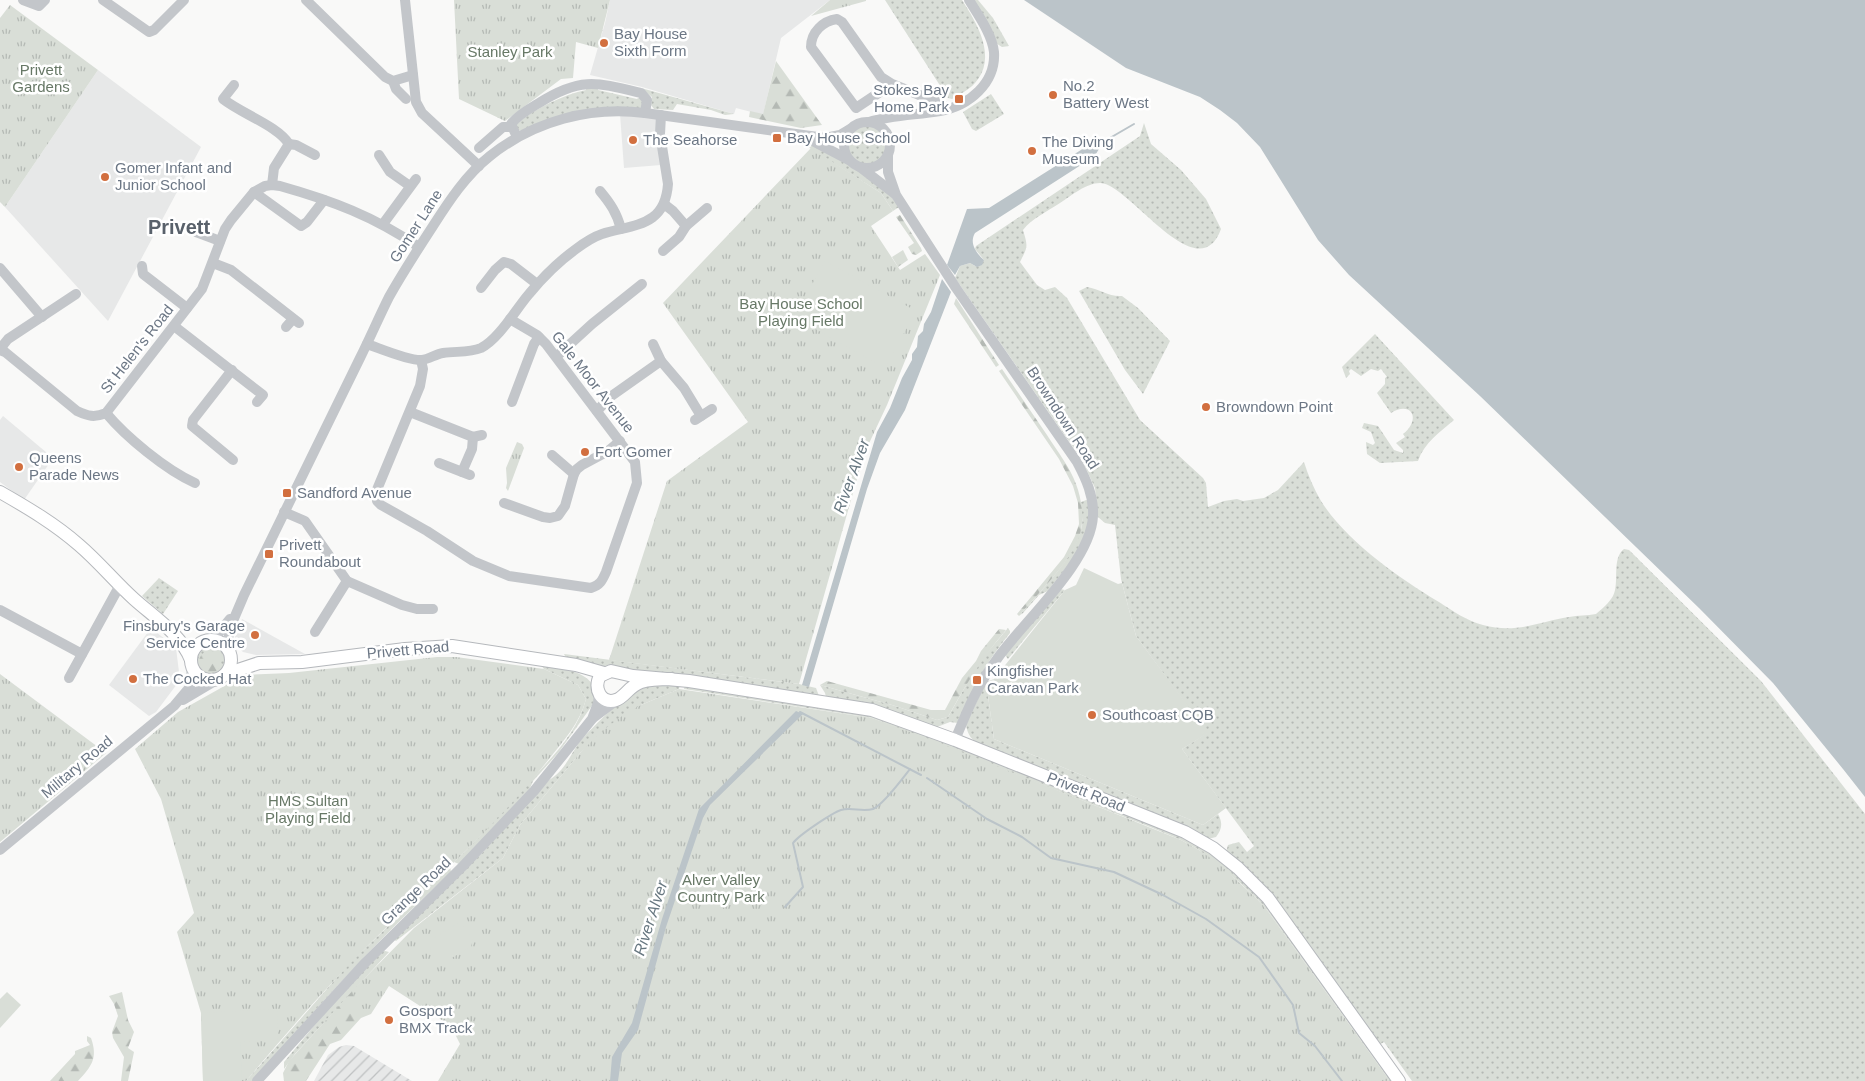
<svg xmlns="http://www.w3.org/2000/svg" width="1865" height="1081" viewBox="0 0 1865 1081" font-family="Arial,sans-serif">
  <defs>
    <pattern id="industrial-furrows" width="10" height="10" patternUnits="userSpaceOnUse" patternTransform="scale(1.25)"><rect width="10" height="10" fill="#e7e8e8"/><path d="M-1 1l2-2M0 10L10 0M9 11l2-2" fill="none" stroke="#bfc1c2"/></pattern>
    <pattern id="grass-dots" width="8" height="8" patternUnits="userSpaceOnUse" patternTransform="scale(1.25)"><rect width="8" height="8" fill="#d9ded7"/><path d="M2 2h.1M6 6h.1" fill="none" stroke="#b4b9b4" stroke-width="1.8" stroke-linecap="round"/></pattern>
    <pattern id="forest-firs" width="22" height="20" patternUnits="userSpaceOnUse" patternTransform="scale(1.25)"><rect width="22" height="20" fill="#d9ded7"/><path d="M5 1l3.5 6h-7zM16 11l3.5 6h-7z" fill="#b4b9b4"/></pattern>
    <pattern id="park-tufts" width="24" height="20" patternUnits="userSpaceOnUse" patternTransform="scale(1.25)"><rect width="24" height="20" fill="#d9ded7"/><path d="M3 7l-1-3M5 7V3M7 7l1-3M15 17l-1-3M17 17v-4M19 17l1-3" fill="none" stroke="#b4b9b4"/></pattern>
  </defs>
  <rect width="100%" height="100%" fill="#f9f9f8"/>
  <!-- built -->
  <g fill="#e7e8e8">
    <polygon points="610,0 830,0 781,38 763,115 736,108 734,114 642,87 590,75 605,23"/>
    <polygon points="98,70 201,147 108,321 5,207"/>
    <polygon points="620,114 658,118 661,165 624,168"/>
    <polygon points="3,416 53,458 24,500 0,482 0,420"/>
    <polygon points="242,619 305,654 256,655 243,652 235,645 235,637"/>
    <polygon points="151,628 176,648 180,680 156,712 149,716 109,685"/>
  </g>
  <!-- industrial -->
  <polygon fill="url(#industrial-furrows)" points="346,1045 354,1046 412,1081 314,1081 328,1055 339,1047"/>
  <!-- grass -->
  <g fill="url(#grass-dots)">
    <path d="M 885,0 L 962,0 C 977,23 998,58 975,83 C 969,90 960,94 952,99 L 948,98 Z"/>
    <polygon points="971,0 978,0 993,18 1009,46 1002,47 994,42"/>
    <path d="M 586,87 L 598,87 L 598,90 L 637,99 L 641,97 L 643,106 L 639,109 L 611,107 L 589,109 L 524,131 L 518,130 L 515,126 C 531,110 565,94 586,90 Z"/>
    <polygon points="641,88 734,114 725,115 711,110 677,104 673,110 654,109 651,105 652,97"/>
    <polygon points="991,94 1004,114 976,131 972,129 963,112"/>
    <path d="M 1144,123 L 1151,144 L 1181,170 L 1206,199 L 1221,229 C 1198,292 1129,183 1100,183 C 1086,183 1071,196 1060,203 C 1048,211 1031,219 1023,230 C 1028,247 1028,246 1020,262 L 1037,285 L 1045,290 L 1055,287 L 1067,298 L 1140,420 L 1203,478 L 1206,483 L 1208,507 L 1224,501 L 1237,499 L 1243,501 L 1264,498 L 1278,490 L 1304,462 C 1308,475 1314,489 1321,501 C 1346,541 1399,578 1439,602 C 1453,611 1467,621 1483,625 C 1516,634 1538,622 1569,617 C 1578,615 1587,616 1596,614 C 1602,609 1609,603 1613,596 C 1620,583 1611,559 1624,549 L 1629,550 L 1761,681 L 1865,814 L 1865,1081 L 1412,1081 L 1384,1042 L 1379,1045 L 1226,852 L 1228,845 L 1239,842 L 1247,852 L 1254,846 L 1182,749 L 1207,733 L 1136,636 L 1121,579 L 1115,525 L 1105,523 L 1098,517 L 1095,488 L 1082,460 L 955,278 L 960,266 L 970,263 L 975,266 L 984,260 L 975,249 L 976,246 L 1140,136 Z"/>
    <circle cx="867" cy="145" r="19"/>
    <polygon points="805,140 829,152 876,183 886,190 899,207 893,211 881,193 808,147"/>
    <path d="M 1087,287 C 1100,289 1109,297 1122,296 L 1138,308 L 1170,341 L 1143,394 L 1125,370 L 1079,291 Z"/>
    <path d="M 1375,334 L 1454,420 C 1440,432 1424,443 1418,461 L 1380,463 L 1367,454 L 1366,442 L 1373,445 L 1375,443 L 1371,432 L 1362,428 L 1364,423 L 1378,426 L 1394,450 L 1403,453 L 1403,450 L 1396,443 L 1405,437 L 1403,434 C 1422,419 1411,400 1391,413 L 1377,393 L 1385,384 L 1385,378 L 1387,377 L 1381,369 L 1378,371 L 1371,369 L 1361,376 L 1351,369 L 1349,371 L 1350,374 L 1346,378 L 1342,367 Z"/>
    <path d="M 1089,499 L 1088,527 L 1081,548 L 1048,591 L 1039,595 L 1023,613 L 1019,616 C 1040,591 1075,558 1082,526 C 1083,518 1081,510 1081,502 Z"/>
    <polygon points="159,578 178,591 163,614 142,596"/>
    <polygon points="1060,589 1065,590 1008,659 1005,655"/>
    <path d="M 1008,628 L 1010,631 L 1010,633 C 985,664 973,687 958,723 L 950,722 L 937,727 L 826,697 L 825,693 L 820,685 L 892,705 L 937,720 L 948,717 L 973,673 L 986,654 Z"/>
    <circle cx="211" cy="661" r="15"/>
    <polygon points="564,654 799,684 816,688 819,696 605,668 566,658"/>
    <path d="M 540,664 C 554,667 584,670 592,684 C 595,688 595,695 596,700 L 559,752 L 533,781 L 528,793 L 459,864 L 454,862 C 475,843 493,821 512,800 C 539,770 576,739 586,699 L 578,685 L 544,669 Z"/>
    <path d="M 994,679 L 988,696 L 994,739 L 1203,825 L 1218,814 C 1223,823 1222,829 1216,837 L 1208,839 L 992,750 C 978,743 969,742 966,725 L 986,682 Z"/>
    <path d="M 680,684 L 679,689 L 641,705 L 581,752 L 520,825 L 503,858 L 396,941 L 393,939 L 483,852 L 549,780 C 563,772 569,758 578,744 C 585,734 630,690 641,686 C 648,683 671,685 680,684 Z"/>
    <polygon points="685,684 873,714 1183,836 1222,861 1260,894 1395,1081 1390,1081 1267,910 1256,898 1239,882 1199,850 1181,840 1150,827 872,718 684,689"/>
    <path d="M 450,866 L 451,872 C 380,937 316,1008 253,1081 L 246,1081 L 347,966 Z"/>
    <polygon points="381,950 389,952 295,1054 284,1069 284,1062 338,997"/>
  </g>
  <!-- forest -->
  <g fill="url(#forest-firs)">
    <polygon points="776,61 822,125 801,128 749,117 750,111 763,114"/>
    <polygon points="900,215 921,248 922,251 916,255 912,254 908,247 914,243 896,217"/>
    <polygon points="903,250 908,260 898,267 892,257"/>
    <polygon points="956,298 999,365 996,367 954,304"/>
    <path d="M 1002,369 C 1017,391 1032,413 1047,435 C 1057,451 1070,467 1076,484 C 1082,500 1085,521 1079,537 C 1068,565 1039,592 1019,616 L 1017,614 L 1064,557 L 1075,536 L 1079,524 L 1078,503 L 1073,486 L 1059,459 L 999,371 Z"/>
    <path d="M 999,629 L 1006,630 C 981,659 967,683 948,717 L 937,720 L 892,705 L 820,685 L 827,681 L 931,710 L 945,710 L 962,678 L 976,661 L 981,651 Z"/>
    <circle cx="210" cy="662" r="11"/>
    <polygon points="355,988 363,994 365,1003 361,1018 341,1040 330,1044 306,1081 284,1081 283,1073 289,1061"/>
    <polygon points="122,992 128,1020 134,1032 128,1048 134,1052 128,1081 121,1081 124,1057 113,1038 112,1032 118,1016 114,1004 109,996"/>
    <path d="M 87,1036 L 91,1038 C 98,1058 92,1066 78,1081 L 50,1081 L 75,1054 L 75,1051 L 90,1045 L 87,1041 Z"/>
  </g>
  <!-- park -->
  <g fill="url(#park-tufts)">
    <polygon points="454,0 610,0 598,48 576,42 573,78 561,79 505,121 459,99"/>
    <polygon points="830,0 866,0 866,1 811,16"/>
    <polygon points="10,5 98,70 5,207 0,202 0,18"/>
    <polygon points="811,148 881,193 893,211 871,226 900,270 925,254 940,275 887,405 864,454 799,684 609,660 667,481 748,422 663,303"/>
    <polygon points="517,442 522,444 524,448 508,491 506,488 507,483 506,468"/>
    <path d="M 437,657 L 456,657 L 544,669 L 578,685 L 586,699 C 580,723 564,740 549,759 C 490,835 415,896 349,965 C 313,1002 279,1042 246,1081 L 203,1081 L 201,1013 L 177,932 L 194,913 L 161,799 L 135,749 L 178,712 L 244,675 L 289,673 Z"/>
    <polygon points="0,674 106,753 0,842"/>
    <polygon points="679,689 872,718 929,739 1181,840 1199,850 1220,865 1256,898 1267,910 1390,1081 438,1081 460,1044 451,1026 389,986 371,1014 361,1018 353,990 414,928 503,858 520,825 581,752 602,731 622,716 641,705"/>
  </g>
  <!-- garden -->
  <g fill="#d9ded7">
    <polygon points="825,261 916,311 885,368 794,317"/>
    <polygon points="1084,568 1118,584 1122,583 1136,636 1208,733 1182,749 1226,808 1203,825 994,739 988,696 994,679 1065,590 1076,585"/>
    <polygon points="460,922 473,939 471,947 448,960 441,960 431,952 429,941"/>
    <polygon points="7,992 21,1005 0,1028 0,999"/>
    <polygon points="277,1009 278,1040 240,1042 242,1081 203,1081 201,1013"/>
  </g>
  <!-- water -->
  <g fill="#bbc4c9">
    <polygon points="1024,0 1865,0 1865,797 1843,769 1773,683 1699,608 1480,396 1349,275 1318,240 1260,147 1237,123 1220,110 1200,97 1126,68"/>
    <path d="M 1100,142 L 1103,142 C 1101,147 1097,151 1095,156 L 975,233 C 969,243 976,253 984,260 L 982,265 L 977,267 L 970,263 L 960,266 L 955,275 L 947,265 L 967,209 L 989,208 L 1092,143 Z"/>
    <polygon points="942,279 951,292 905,410 880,453 867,489 809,687 802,685 877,432 890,408 902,378 912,360 912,354 917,347 918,336 923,331 924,324 931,312"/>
    <polygon points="796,711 803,714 710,805 703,818 666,927 638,1030 622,1053 618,1081 610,1081 612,1057 632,1023 662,919 699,809"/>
  </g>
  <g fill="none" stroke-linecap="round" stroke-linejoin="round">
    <!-- stream -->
    <g stroke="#bbc4c9" stroke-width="2">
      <polyline points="1103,142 1134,124"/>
      <polyline points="800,712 921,775"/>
      <polyline points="927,778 987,819 1022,837 1051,858 1114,872 1163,895 1206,919 1259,957 1293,1005 1299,1033 1315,1046 1342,1081"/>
      <path d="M 785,907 L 803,887 L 793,843 C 799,835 832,813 841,810 C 851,807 862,812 873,809 C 883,805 903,778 910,769"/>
    </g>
    <!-- major casing -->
    <g stroke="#b5b8bc" stroke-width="14">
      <g id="major">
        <path d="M 0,492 C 28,508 55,524 79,545 C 99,562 115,582 134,599 C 154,617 181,634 191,660"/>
        <circle cx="211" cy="660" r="20"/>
        <polyline points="226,674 259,663 302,662 405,649 452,646 576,665 604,673"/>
        <path d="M 672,679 C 662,679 650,679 641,682 C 629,686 625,697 616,700 C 601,705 593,688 600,676 L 611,671 L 633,676 L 689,681 L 872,710 L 955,740 L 1185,832 L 1213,848 L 1238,868 L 1268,898 L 1399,1081"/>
      </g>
    </g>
    <!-- minor -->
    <g stroke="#c3c6ca" stroke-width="10">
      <polyline points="23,0 39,6 45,0"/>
      <polyline points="103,0 149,32 154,30 184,0"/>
      <polyline points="306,0 385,77 393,81 413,75"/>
      <polyline points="405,0 416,102 422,113 479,166"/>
      <polyline points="393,81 396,89 406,99"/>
      <path d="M 892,84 L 856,108 L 811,47 C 811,32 823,21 837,19 L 842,22 L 881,77 L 892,84 L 927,98 L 938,96 L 945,110"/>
      <path d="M 234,85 L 223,99 C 242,114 278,126 289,144 L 274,168 L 272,185"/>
      <path d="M 869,122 C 892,115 916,115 940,111 C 969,106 996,83 994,52 C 992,34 978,15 969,0"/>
      <circle cx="867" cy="145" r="23"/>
      <path d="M 517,137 L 511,124 C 518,115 529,109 539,103 C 580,77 596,82 641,93 L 647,100 L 645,113"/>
      <polyline points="811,140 849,160"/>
      <polyline points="289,144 296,145 315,155"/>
      <polyline points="479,148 503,127 511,127"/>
      <polyline points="379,155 390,172 410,186"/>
      <path d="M 888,155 L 888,172 L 896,195 L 956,288 L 1077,462 C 1086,479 1094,496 1093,516 C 1091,562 1024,621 997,659 C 978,684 967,711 955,740"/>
      <polyline points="860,167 895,194"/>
      <path d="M 600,191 C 610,203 617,213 621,229"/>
      <polyline points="254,192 301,226 307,222 324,200"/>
      <polyline points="664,204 673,211 686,226"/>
      <polyline points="383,224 416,179"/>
      <polyline points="196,232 220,241"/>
      <polyline points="663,251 679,237 686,226 707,208"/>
      <polyline points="213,263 231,270 299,323"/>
      <polyline points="142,266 143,274 187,308"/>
      <polyline points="0,268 42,317"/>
      <polyline points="481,288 495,270 504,262 511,264 537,284"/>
      <polyline points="174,326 263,395 257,402"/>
      <polyline points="286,327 293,319"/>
      <path d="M 367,344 C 379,348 409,361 422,360 C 429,359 436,354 443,353 C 456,351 469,353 481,348 C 499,339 516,309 529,294 C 543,277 558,262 576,249 C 584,243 593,237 602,234 C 634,224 665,227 668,184 L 660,134 L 661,115"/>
      <polyline points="653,344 661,361 684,388 701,416"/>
      <polyline points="0,349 8,339 76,294"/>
      <path d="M 0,350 L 5,352 L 77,411 C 88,416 94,418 106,413 L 202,289 L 225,229 L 231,220 L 254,192 L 265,186 L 272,185 L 280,186 C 333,201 373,216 419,247"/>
      <polyline points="557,356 592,324 642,284"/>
      <path d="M 421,360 L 423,369 L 420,386 L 376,492 L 377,501 L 381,505 L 427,531 L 473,561 L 509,576 L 591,588 C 600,585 602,581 606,572 L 637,483 L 635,462 L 546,344 L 537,335 L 510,319"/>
      <polyline points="232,370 193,420 192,426 233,460"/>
      <polyline points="512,402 534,344 539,337"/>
      <polyline points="597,411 610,397 661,361"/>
      <polyline points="410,412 473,437 472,449 462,472"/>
      <path d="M 106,413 C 126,437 166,470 195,483"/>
      <polyline points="695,420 712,409"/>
      <polyline points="473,437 482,435"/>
      <polyline points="552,455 574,474"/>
      <polyline points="439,463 470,475"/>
      <polyline points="504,503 543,517 550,518 558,516 565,506 574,474 577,469 582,465 608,451 620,441"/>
      <polyline points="284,512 305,521 347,581 402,605 417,609 433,609"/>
      <polyline points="0,610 82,654"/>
      <polyline points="315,632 347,581"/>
      <polyline points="209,640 217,635 230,619"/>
      <path d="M 227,648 L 230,628 L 244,595 C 283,517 321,437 360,358 C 370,338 379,317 389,297 C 403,272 418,249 433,226 C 449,201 466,175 490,156 C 534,121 590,106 645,113 L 825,138 L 840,135 L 850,129"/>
      <polyline points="69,678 120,585"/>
      <polyline points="183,700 220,678"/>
      <polyline points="593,718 617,700"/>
      <polyline points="0,850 174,706 190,687 192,667"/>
      <polyline points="257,1081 365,963 463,866 534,791 592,719 598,703 599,694"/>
    </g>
    <!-- major -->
    <use href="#major" stroke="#fff" stroke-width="12"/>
  </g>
  <!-- markers -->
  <g fill="#d26f3f" stroke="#fff" stroke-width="2">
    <circle cx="604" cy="43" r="5"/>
    <circle cx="1053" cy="95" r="5"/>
    <rect x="954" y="94" width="10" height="10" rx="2.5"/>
    <rect x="772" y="133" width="10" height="10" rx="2.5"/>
    <circle cx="633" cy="140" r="5"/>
    <circle cx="1032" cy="151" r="5"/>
    <circle cx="105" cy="177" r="5"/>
    <circle cx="1206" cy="407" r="5"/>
    <circle cx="585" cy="452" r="5"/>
    <circle cx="19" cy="467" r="5"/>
    <rect x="282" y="488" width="10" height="10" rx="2.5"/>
    <rect x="264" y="549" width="10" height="10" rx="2.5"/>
    <circle cx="255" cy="635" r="5"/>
    <circle cx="133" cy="679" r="5"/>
    <rect x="972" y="675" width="10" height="10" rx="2.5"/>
    <circle cx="1092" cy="715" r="5"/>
    <circle cx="389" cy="1020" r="5"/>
  </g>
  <g text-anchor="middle" stroke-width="5" stroke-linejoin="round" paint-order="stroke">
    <!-- poi labels -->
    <g font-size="15" fill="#6c7785" stroke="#fff" text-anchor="start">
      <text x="614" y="39">Bay House<tspan x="614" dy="17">Sixth Form</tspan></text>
      <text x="1063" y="91">No.2<tspan x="1063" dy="17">Battery West</tspan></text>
      <text x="949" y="95" text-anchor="end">Stokes Bay<tspan x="949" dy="17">Home Park</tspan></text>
      <text x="787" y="143">Bay House School</text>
      <text x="643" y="145">The Seahorse</text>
      <text x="1042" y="147">The Diving<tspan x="1042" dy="17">Museum</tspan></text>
      <text x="115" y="173">Gomer Infant and<tspan x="115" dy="17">Junior School</tspan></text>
      <text x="1216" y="412">Browndown Point</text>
      <text x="595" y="457">Fort Gomer</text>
      <text x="29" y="463">Queens<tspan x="29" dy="17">Parade News</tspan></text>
      <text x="297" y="498">Sandford Avenue</text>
      <text x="279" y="550">Privett<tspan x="279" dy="17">Roundabout</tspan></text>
      <text x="245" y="631" text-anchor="end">Finsbury's Garage<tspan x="245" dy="17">Service Centre</tspan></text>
      <text x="987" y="676">Kingfisher<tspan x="987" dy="17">Caravan Park</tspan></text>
      <text x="143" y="684">The Cocked Hat</text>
      <text x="1102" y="720">Southcoast CQB</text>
      <text x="399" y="1016">Gosport<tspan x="399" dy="17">BMX Track</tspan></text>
    </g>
    <!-- park labels -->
    <g font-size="15" fill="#677866" stroke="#fff">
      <text x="510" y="57">Stanley Park</text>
      <text x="41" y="75">Privett<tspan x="41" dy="17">Gardens</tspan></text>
      <text x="801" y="309">Bay House School<tspan x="801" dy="17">Playing Field</tspan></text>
      <text x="308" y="806">HMS Sultan<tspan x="308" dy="17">Playing Field</tspan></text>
      <text x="721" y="885">Alver Valley<tspan x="721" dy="17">Country Park</tspan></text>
    </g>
    <!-- street labels -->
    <g font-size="15" fill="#6c7785" stroke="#fff">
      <text transform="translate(416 226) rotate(-57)" y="5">Gomer Lane</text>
      <text transform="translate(137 349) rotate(-52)" y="5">St Helen's Road</text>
      <text transform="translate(593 382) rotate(52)" y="5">Gale Moor Avenue</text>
      <text transform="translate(1063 418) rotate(57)" y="5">Browndown Road</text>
      <text transform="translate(408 650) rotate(-5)" y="5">Privett Road</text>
      <text transform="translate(77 767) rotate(-40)" y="5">Military Road</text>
      <text transform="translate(1086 792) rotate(22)" y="5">Privett Road</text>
      <text transform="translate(416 891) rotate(-44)" y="5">Grange Road</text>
    </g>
    <!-- water labels -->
    <g font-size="16" font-style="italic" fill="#677780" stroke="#fff">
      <text transform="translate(851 476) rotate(-70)" y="6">River Alver</text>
      <text transform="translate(650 918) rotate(-72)" y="6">River Alver</text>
    </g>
    <!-- district labels -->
    <g font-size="20" font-weight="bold" fill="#59616b" stroke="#fff">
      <text x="179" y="234">Privett</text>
    </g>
  </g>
</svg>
